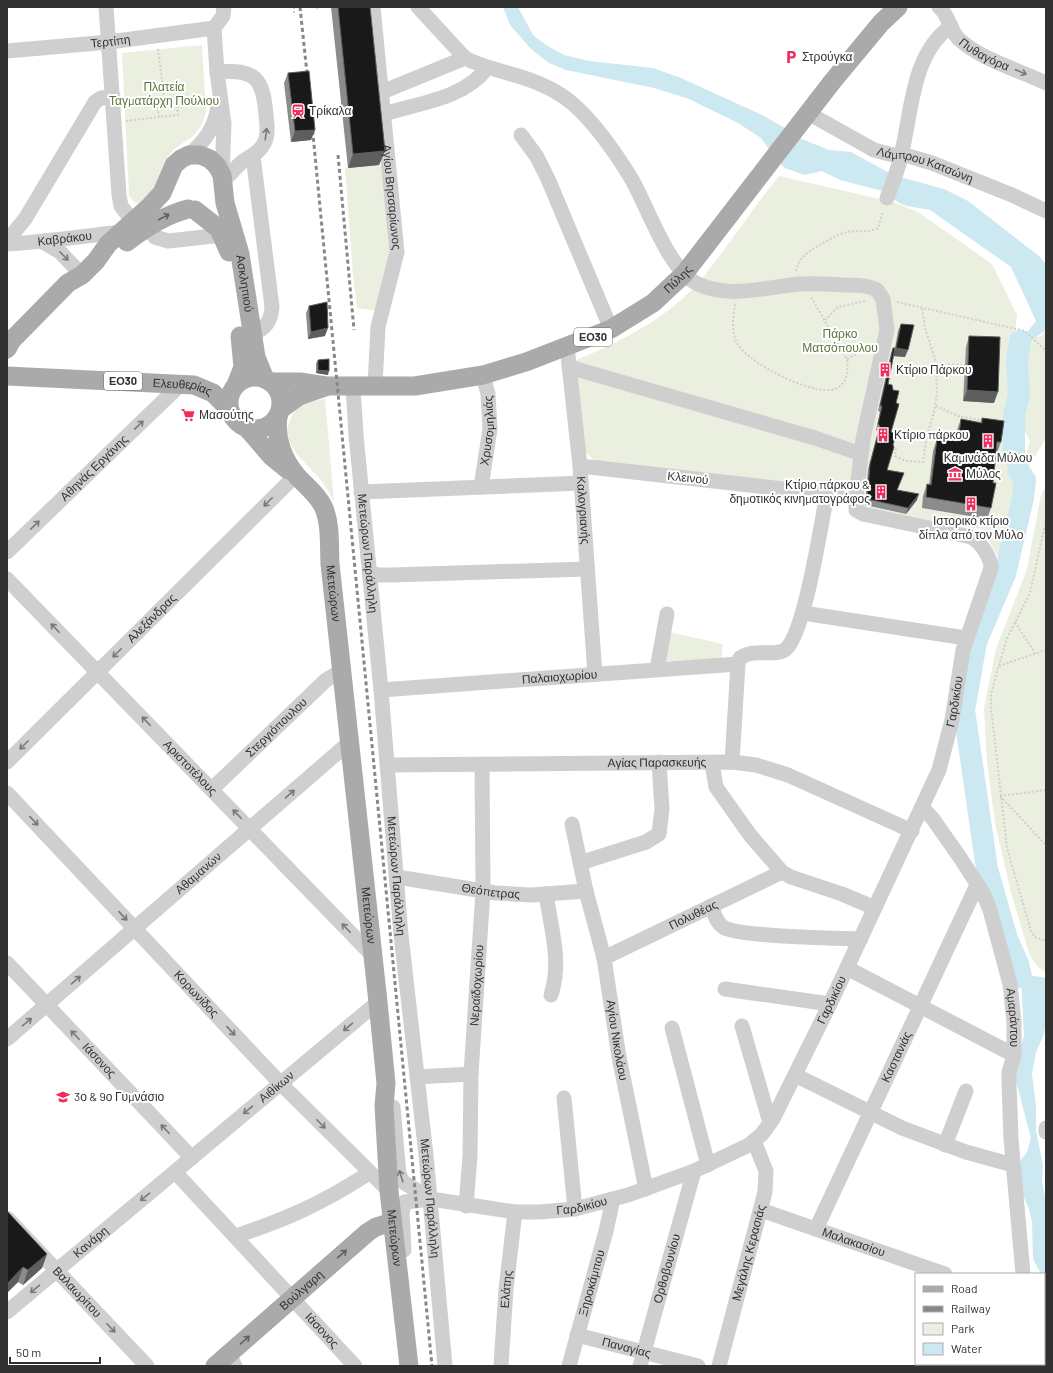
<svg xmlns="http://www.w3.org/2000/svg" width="1053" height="1373" viewBox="0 0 1053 1373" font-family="Barlow,sans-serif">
  <rect width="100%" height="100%" fill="#fff"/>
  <!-- green -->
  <g fill="#ebefe0">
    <path d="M 202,45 L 206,112 C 198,143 182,137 167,158 C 160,168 159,181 153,190 C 149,195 144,199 139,203 L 134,202 L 129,196 L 122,53 Z"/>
    <polygon points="382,165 390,258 377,311 357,308 353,275 345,168"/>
    <path d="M 779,176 L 893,202 L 918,212 L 992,264 L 1017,315 L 1003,454 L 1020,457 L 1004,564 L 1002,564 L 982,529 L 872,513 L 837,491 L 596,462 L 584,451 L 574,361 C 623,341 671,317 705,275 C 730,243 753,208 779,176 Z"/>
    <polygon points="1046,330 1046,438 1029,466 1024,462 1030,441 1026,433 1017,422 1016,414 1024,390 1025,376 1022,340 1041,336"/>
    <path d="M 325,399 L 334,501 C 330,494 326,487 321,480 C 306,462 277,443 292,416 C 299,403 311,401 325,399 Z"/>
    <polygon points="1046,486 1046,973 1038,967 1030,956 1011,893 995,823 987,762 984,708 996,649 1027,569 1041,495"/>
    <polygon points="669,632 723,644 721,660 664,661"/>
  </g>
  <!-- water -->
  <g fill="#cce8f0">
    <polygon points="503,7 518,7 533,35 546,45 564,55 589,61 653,68 681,78 762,115 788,130 792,135 829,150 851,152 893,175 944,189 968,201 1039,256 1046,264 1046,330 1035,338 1020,341 1036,321 1011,267 930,210 907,206 899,203 883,191 840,180 822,171 804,175 785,168 779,163 761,138 738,123 689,99 654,88 566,70 549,63 531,49 510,25"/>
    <polygon points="1034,976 1046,978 1046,1021 1044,1034 1036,1052 1032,1074 1036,1106 1036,1130 1043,1166 1042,1180 1046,1203 1046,1360 1044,1347 1044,1274 1041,1274 1033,1259 1032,1222 1029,1209 1022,1193 1020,1169 1021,1160 1027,1152 1031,1138 1013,1070 1024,1036 1021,977"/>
  </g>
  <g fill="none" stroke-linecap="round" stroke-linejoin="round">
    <!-- river -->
    <g stroke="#cce8f0" stroke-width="22">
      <polyline points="1014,456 1014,414 1019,395 1017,361 1020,341"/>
      <polyline points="1018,470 1025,480 1023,498 1005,574 976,642 964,710 987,869 1007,939 1018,964 1021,977"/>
    </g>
    <!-- path -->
    <g stroke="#cfcfcf" stroke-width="2" stroke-dasharray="2 2" stroke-linecap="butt">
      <polyline points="294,7 294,14"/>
      <polyline points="317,7 318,11"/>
      <polyline points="158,49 165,103"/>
      <polygon points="176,102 178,115 159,117 157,104"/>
      <polyline points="177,107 205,103"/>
      <polyline points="126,121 159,117"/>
      <path d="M 796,271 C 797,267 799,262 801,259 C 808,250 836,235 847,232 C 857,230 869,233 878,228 L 883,211"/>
      <polyline points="897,302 1025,331 1046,351"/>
      <path d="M 735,304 C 733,317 731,331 737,343 C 747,363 820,401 839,387 C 848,381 848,369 847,359 L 811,297"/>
      <polyline points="825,320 838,307 865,301"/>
      <polyline points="847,359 870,347"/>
      <polyline points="936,364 965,365"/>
      <polyline points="936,406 958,416 984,421"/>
      <polyline points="896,448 895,456 906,461 923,462 927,436 935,408 937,391 935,359 925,328 922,308"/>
      <polyline points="1046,520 1030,593 1007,638 996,675 991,695 991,707 1007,848 1031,931 1035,937 1046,941"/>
      <polyline points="1015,622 1035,653"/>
      <polyline points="999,666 1046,650"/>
      <polyline points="1000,796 1046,845"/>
      <polyline points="1000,796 1046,790"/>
    </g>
    <!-- minor -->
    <g stroke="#cfcfcf" stroke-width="15">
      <polyline points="106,7 119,195 121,206 133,222"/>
      <path id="s1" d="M 373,7 L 397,252 L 378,327 L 375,385"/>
      <polyline points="418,7 465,58"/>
      <path id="s2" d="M 939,7 C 950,16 949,31 960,40 C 982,60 1019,70 1046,83"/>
      <path id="s3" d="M 7,51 L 109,42 L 214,28"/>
      <path d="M 217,72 C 256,69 263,78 266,115 C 267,125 269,136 263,145 C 258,154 250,156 242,162 C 235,168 229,175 223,182"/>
      <path d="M 382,92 L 465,58 C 480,66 495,69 511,74 C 533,80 556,89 573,104 C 596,124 615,152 631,178 C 648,207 668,270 698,284 C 730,299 766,287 799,284 C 814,283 829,284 845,285 C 856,285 867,285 877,290 L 883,299 L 887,330 L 863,439 L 856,497"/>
      <path id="s4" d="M 808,113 L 874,150 L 893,155 L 905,155 L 932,163 L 1012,195 L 1046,211"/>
      <path d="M 384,114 C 418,103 464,99 487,68"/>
      <polyline points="521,135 537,157 548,179 611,329"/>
      <path d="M 189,155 C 205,141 216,126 218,105"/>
      <polyline points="222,175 224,124 217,72 214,28 223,16 224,7"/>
      <path d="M 887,198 C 891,186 897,173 900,160 C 912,116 910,55 951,26"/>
      <polyline points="146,228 155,237 168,241 223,235"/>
      <polyline points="7,241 25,219 95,102 101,98 113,97"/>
      <polyline points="43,242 60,252 82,275"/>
      <path id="s5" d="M 7,244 C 45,242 83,236 122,232"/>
      <path d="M 252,334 C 265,329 271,322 272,307 L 253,156"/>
      <path id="s6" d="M 567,346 L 580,466 L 595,674"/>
      <polyline points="569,367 815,438 861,454"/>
      <path id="s7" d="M 353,386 L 356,435 L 381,690 L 401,935 L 426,1155 L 445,1366"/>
      <path id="s8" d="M 481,487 L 490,429 L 488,394 L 483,375"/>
      <polyline points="361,492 581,483"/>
      <path id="s9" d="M 7,552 L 182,383"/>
      <polyline points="370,573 379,575 392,575 587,569"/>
      <path id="s10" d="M 7,579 L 373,956"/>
      <polyline points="803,613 966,638"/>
      <polyline points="657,669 667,614"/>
      <path id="s11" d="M 381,690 L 738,664"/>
      <path id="s12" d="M 7,762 L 296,475"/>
      <path d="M 732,762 L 738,664 L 740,658 C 755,647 775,658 786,649 C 805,632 821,524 827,494"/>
      <polyline points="712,763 716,787 750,835 782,872 791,877 842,894 875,908"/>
      <path id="s13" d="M 387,765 L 732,762 L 756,765 L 788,775 L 912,831"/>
      <path id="s14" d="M 212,789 L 326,680 L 343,670"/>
      <path id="s15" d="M 7,793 L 280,1083 L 389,1191"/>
      <path id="s16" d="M 923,808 L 933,819 L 961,859 L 983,893 L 990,910 L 1010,984 L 1014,1022 L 1014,1055 L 1009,1072 L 1009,1083 L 1011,1139 L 1023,1274"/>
      <path id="s17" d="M 572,824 L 586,891 L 604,958 L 619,1057 L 646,1189"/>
      <polyline points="580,863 646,842 659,834 662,809 659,762"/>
      <path id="s18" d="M 397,877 L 496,893 L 531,895 L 586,891"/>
      <path d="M 546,894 C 551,928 562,962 551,995"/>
      <path d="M 711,906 C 714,913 716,922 723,927 C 738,937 838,938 861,939"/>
      <path id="s19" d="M 604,958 L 782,872"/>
      <path id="s20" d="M 7,963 L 192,1158"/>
      <polyline points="847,968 1014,1055"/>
      <polyline points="725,989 830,1004"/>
      <polyline points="742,1026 770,1123"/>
      <polyline points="672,1028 708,1165"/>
      <path id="s21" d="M 7,1039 L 351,741"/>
      <polyline points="795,1075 902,1128 966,1152 1013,1165"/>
      <polyline points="417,1077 471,1074"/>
      <polyline points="564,1098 575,1209"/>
      <polyline points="393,1107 399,1174 403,1182 431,1199"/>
      <polyline points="1046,1128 1046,1132"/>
      <polyline points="945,1145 966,1091"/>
      <path id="s22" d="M 175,1172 L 355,1366"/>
      <path id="s23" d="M 466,1206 L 470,1156 L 471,1074 L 483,891 L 482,765"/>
      <path id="s24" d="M 761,1210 L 945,1274"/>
      <path id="s25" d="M 7,1218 L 147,1366"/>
      <path id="s26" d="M 816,1229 L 977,885"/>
      <path d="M 236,1236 C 287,1219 323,1203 369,1173"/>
      <path id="s27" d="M 404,1250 L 402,1212 L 405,1202 L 431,1199 L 515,1212 L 540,1212 L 575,1209 L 628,1195 L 694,1171 L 749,1145 L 762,1134 L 773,1119 L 830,1004 L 939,770 L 952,720 L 963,650 L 991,568 C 991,558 981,542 971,537 L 863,514 L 856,510 L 856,497 L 580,466"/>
      <polyline points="1044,1298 1046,1298"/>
      <path id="s28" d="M 7,1312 L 378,1002"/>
      <path id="s29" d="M 577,1335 L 698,1366"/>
      <polyline points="229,1354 235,1366"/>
      <polyline points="1038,1364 1038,1366"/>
      <path id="s30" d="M 501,1366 L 506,1289 L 515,1212"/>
      <path id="s31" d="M 569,1366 L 606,1231 L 613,1199"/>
      <path id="s32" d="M 640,1366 L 694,1171"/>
      <path id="s33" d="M 719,1366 L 765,1192 L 766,1171 L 754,1141"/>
      <polyline points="931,1366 932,1364"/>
      <polyline points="976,1366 977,1364"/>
    </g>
    <!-- major -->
    <g stroke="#aaa" stroke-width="19">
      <polyline points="195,210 219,229 229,252"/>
      <path d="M 127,242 C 146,227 165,215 188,209"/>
      <path id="s34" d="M 7,349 L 12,340 L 68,283 L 82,275 L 96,261 L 108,244 L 150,206 L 162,193 L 174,165 L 181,159 L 189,155 L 200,155 L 210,159 L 217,166 L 222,175 L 225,203 L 240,254 L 256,357 L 265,379"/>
      <path id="s35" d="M 7,376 L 194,385 L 213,393 L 230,410"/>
      <circle cx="255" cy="403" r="26"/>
      <path id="s36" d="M 270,382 L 300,382 L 326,386 L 415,386 L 483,375 L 526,362 L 611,329 L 653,303 L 684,274 L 832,82 L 881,23 L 898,7"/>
      <polyline points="236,385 243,367 240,336"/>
      <polyline points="281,409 299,396 325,387"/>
      <path id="s37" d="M 278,417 C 275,438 283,460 297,476 C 306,486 317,494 323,506 C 331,523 329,545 330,564 L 378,1002 L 386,1083 L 384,1106 L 389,1191 L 409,1366"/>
      <polyline points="247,428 272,457 288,470"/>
      <path id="s38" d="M 215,1366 L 368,1232 L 376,1227 L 392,1222"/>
    </g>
    <!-- rail -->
    <g stroke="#878787" stroke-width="3" stroke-dasharray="4 3" stroke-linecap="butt">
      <polyline points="300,7 308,83"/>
      <polyline points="312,124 432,1366"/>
      <polyline points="338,155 354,330"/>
    </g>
  </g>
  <!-- wall -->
  <g fill="#8c8c8c">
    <polygon points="331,7 370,7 385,151 379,165 348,168"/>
    <polygon points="288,73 315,130 311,140 291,142 284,83"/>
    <polygon points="309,306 325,336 308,339 306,313"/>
    <polygon points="901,324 905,357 893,356 888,384 896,403 891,432 893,445 887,470 898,490 917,500 906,514 865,505 868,469 878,432 876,430 880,412 878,411 891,353 893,348 895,348 898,331"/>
    <polygon points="969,336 994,403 963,401 966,347"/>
    <polygon points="318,360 328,375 316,373 316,363"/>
    <polygon points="982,418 1001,442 997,453 996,453 993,483 991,508 987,519 922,508 923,496 927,484 929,485 933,451 937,439 955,441 957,430 961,419 980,423"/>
    <polygon points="7,1211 47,1254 42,1268 23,1285 18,1282 7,1293"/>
  </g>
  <!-- shaded-wall -->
  <g fill="#5e5e5e">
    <polygon points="315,130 311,140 291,142 295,131"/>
    <polygon points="385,151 379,165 348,168 353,154"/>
    <polygon points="328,328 325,336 308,339 311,332"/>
    <polygon points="896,348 908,350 905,357 893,356"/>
    <polygon points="318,370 329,371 328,375 316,373"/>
    <polygon points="967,390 998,392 994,403 963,401"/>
    <polygon points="919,494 917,500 906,514 908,508"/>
    <polygon points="47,1254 42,1268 23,1285 28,1270"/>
    <polygon points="23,1267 18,1282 7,1293 7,1284"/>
  </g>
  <!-- building -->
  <g fill="#191919" stroke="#5e5e5e">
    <polygon points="338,7 370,7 385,151 353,154"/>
    <polygon points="309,71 315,130 295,131 288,73"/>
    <polygon points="327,302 328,328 311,332 309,306"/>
    <polygon points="901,324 914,325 908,350 896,348"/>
    <polygon points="969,336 1000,337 998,392 967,390"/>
    <polygon points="893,348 895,348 888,384 892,385 893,390 899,391 896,403 899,404 891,432 896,434 893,445 894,447 887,470 904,473 897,490 919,494 908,508 867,499 870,464 880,426 878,424 882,406 880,406"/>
    <polygon points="329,359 329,371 318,370 318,360"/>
    <polygon points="982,418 1004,421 1001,442 997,442 993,483 996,483 991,508 926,497 927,484 931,485 937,439 958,441 961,419 982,423"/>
    <polygon points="7,1211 47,1254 28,1270 23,1267 7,1284 7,1244 8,1243 7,1242"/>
  </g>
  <!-- one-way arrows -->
  <defs><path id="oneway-shaft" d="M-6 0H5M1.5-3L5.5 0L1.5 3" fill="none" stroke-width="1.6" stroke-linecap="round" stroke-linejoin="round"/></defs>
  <g stroke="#797979">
    <use href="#oneway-shaft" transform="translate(1021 72) rotate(23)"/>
    <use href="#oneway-shaft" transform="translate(266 134) rotate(-82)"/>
    <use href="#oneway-shaft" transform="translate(64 256) rotate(45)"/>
    <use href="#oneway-shaft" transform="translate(139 425) rotate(-44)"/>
    <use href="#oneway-shaft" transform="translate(268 502) rotate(135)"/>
    <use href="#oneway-shaft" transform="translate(35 525) rotate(-44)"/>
    <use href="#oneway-shaft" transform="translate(55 628) rotate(-134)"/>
    <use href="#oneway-shaft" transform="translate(117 653) rotate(135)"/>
    <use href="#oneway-shaft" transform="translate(146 721) rotate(-134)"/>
    <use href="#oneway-shaft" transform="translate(24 745) rotate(135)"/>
    <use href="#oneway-shaft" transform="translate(290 794) rotate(-41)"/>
    <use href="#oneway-shaft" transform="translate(237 814) rotate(-134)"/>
    <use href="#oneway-shaft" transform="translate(34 821) rotate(47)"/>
    <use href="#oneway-shaft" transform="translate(123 916) rotate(47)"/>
    <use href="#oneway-shaft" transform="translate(346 928) rotate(-134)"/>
    <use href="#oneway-shaft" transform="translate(76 980) rotate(-41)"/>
    <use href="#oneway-shaft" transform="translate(27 1022) rotate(-40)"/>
    <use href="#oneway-shaft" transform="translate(348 1027) rotate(140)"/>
    <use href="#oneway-shaft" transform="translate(231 1031) rotate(47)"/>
    <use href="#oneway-shaft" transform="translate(75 1035) rotate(-134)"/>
    <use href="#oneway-shaft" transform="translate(248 1110) rotate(140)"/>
    <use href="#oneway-shaft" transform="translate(321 1124) rotate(45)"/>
    <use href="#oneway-shaft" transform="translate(165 1129) rotate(-134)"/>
    <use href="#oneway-shaft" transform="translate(401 1176) rotate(-108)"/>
    <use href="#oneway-shaft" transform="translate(145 1197) rotate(140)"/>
    <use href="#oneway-shaft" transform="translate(35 1289) rotate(140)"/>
    <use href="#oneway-shaft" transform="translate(111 1328) rotate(46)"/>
  </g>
  <g stroke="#626262">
    <use href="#oneway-shaft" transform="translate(164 217) rotate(-28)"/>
    <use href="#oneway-shaft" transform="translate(342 1254) rotate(-41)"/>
    <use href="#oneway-shaft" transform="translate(245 1340) rotate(-41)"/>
  </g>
  <!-- icons -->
  <defs>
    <g id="parking-bare" transform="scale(1.08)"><path d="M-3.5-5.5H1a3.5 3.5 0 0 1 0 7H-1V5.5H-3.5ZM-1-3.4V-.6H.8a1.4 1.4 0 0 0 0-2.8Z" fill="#f12d5e" stroke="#fff" stroke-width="2.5" paint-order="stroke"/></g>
    <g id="station-bare" transform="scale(1.08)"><path d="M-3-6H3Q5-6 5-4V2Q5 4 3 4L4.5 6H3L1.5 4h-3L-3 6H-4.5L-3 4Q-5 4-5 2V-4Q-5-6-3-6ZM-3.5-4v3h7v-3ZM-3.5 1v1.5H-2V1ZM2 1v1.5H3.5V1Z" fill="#f12d5e" stroke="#fff" stroke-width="2.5" paint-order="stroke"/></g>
    <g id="building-bare" transform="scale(1.08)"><path d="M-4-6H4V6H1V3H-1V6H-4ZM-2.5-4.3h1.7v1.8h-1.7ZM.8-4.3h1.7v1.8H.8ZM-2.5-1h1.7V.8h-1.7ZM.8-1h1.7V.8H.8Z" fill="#f12d5e" stroke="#fff" stroke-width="2.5" paint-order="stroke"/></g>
    <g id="supermarket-bare" transform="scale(1.08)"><path d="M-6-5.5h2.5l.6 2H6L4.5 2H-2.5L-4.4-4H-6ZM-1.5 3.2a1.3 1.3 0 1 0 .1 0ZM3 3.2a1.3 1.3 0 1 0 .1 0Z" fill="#f12d5e" stroke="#fff" stroke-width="2.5" paint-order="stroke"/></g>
    <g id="museum-bare" transform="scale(1.08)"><path d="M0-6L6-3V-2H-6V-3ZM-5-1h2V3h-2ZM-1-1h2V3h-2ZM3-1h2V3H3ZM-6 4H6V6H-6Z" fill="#f12d5e" stroke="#fff" stroke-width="2.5" paint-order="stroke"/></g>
    <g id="school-bare" transform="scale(1.08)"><path d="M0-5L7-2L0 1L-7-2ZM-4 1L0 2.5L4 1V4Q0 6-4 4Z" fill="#f12d5e" stroke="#fff" stroke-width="2.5" paint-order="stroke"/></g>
  </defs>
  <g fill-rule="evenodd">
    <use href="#parking-bare" x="791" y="57"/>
    <use href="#station-bare" x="298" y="111"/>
    <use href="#building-bare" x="885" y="370"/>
    <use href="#supermarket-bare" x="188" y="415"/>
    <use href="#building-bare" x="883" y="435"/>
    <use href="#building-bare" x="988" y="441"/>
    <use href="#museum-bare" x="955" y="474"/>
    <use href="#building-bare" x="881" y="492"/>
    <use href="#building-bare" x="971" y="504"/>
    <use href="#school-bare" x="63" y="1097"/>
  </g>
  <g text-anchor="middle" stroke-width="4" stroke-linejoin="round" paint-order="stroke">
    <!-- shield labels -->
    <g fill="#fff" stroke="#707070" stroke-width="1">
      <rect x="574" y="328" width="38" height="18" rx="3"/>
      <rect x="104" y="372" width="38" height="18" rx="3"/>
    </g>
    <g font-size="11" font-weight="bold" fill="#323232">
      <text x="593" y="341">ΕΟ30</text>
      <text x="123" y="385">ΕΟ30</text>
    </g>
    <!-- street labels -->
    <g font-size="12" fill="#323232" stroke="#fff">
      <text dy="4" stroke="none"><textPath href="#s3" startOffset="104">Τερτίπη</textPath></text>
      <text dy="4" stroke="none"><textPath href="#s2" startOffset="68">Πυθαγόρα</textPath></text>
      <text dy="4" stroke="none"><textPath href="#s4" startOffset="129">Λάμπρου Κατσώνη</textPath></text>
      <text dy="4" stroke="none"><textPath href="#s1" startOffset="191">Αγίου Βησσαρίωνος</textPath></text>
      <text dy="4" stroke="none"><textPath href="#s5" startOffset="58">Καβράκου</textPath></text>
      <text dy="4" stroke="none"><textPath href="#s36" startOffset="434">Πύλης</textPath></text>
      <text dy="4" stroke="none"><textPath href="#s34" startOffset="423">Ασκληπιού</textPath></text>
      <text dy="4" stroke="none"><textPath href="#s35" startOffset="176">Ελευθερίας</textPath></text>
      <text dy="4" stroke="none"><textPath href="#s8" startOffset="57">Χρυσομηλιάς</textPath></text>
      <text dy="4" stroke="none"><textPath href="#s9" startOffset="121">Αθηνάς Εργάνης</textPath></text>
      <text transform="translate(688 478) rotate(6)" y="4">Κλεινού</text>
      <text dy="4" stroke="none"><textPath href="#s6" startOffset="165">Καλογριανής</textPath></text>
      <text dy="4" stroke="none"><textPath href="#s7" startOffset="168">Μετεώρων Παράλληλη</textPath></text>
      <text dy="4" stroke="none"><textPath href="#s37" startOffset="192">Μετεώρων</textPath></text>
      <text dy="4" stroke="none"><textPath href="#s12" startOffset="204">Αλεξάνδρας</textPath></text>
      <text dy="4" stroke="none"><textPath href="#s11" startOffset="179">Παλαιοχωρίου</textPath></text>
      <text dy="4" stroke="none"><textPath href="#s27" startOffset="898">Γαρδικίου</textPath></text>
      <text dy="4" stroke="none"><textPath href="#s14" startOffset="89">Στεργιόπουλου</textPath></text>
      <text dy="4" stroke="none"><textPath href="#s13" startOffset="270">Αγίας Παρασκευής</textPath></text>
      <text dy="4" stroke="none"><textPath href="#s10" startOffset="263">Αριστοτέλους</textPath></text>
      <text dy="4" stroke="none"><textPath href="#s21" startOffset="253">Αθαμανών</textPath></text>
      <text dy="4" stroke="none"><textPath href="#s7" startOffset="492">Μετεώρων Παράλληλη</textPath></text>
      <text dy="4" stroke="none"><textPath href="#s18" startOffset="95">Θεόπετρας</textPath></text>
      <text dy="4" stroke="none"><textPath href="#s19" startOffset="99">Πολυθέας</textPath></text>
      <text dy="4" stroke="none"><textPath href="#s37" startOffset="516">Μετεώρων</textPath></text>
      <text dy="4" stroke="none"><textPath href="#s23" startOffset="221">Νεραϊδοχωρίου</textPath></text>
      <text dy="4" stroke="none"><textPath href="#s15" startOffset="276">Κορωνίδος</textPath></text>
      <text dy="4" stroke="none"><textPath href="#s27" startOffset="574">Γαρδικίου</textPath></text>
      <text dy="4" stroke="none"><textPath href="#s16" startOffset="233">Αμαράντου</textPath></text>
      <text dy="4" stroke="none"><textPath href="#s17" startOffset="221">Αγίου Νικολάου</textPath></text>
      <text dy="4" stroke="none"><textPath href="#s26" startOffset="190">Καστανιάς</textPath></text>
      <text dy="4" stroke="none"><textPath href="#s20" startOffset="134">Ιάσονος</textPath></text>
      <text dy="4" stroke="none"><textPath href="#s28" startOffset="351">Αιθίκων</textPath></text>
      <text dy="4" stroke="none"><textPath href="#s7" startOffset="816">Μετεώρων Παράλληλη</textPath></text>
      <text dy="4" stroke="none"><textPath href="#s27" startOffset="227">Γαρδικίου</textPath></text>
      <text dy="4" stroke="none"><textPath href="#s37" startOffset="840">Μετεώρων</textPath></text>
      <text dy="4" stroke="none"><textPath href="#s28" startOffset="109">Κανάρη</textPath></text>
      <text dy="4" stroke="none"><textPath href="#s24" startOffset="98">Μαλακασίου</textPath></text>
      <text dy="4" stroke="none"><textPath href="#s33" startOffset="117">Μεγάλης Κερασιάς</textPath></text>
      <text dy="4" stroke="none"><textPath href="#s32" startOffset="101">Ορθοβουνίου</textPath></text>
      <text dy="4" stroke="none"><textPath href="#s31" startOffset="86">Ξηροκάμπου</textPath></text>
      <text dy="4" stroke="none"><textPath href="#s30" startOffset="77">Ελάτης</textPath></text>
      <text dy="4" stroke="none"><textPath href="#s38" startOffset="115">Βούλγαρη</textPath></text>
      <text dy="4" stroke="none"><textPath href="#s25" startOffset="102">Βαλαωρίτου</textPath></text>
      <text dy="4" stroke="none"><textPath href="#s22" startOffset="216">Ιάσονος</textPath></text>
      <text dy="4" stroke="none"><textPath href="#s29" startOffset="51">Παναγίας</textPath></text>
    </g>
    <!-- poi labels -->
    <g font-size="12" fill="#323232" stroke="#fff" text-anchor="start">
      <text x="802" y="61">Στρούγκα</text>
      <text x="309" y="115">Τρίκαλα</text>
      <text x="896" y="374">Κτίριο Πάρκου</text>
      <text x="199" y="419">Μασούτης</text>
      <text x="894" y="439">Κτίριο πάρκου</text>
      <text x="988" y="462" text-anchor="middle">Καμινάδα Μύλου</text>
      <text x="966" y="478">Μύλος</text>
      <text x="870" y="489" text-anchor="end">Κτίριο πάρκου &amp;<tspan x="870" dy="14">δημοτικός κινηματογράφος</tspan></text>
      <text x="971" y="525" text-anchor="middle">Ιστορικό κτίριο<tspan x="971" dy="14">δίπλα από τον Μύλο</tspan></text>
      <text x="74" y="1101">3ο &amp; 9ο Γυμνάσιο</text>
    </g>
    <!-- park labels -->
    <g font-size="12" fill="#5f723b" stroke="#fff">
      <text x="164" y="91">Πλατεία<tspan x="164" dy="14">Ταγματάρχη Πούλιου</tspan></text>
      <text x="840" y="338">Πάρκο<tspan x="840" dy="14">Ματσόπουλου</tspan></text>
    </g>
  </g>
  <!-- border -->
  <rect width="1053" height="1373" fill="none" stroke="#323232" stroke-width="16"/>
  <!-- legend -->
  <rect x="915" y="1273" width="130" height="92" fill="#ffffff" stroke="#adadad"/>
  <rect x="923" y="1286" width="20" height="6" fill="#aaaaaa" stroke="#adadad"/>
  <text x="951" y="1293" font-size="12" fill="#323232">Road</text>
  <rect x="923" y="1306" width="20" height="6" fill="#878787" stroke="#adadad"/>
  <text x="951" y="1313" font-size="12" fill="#323232">Railway</text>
  <rect x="923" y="1323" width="20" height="12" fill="#ebefe0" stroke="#adadad"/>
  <text x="951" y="1333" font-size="12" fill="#323232">Park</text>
  <rect x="923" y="1343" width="20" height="12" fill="#cce8f0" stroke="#adadad"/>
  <text x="951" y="1353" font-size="12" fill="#323232">Water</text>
  <!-- scale -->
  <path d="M10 1357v6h90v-6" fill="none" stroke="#323232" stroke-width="2"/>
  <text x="16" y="1357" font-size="12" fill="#323232" stroke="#ffffff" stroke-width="3" paint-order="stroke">50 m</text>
</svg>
